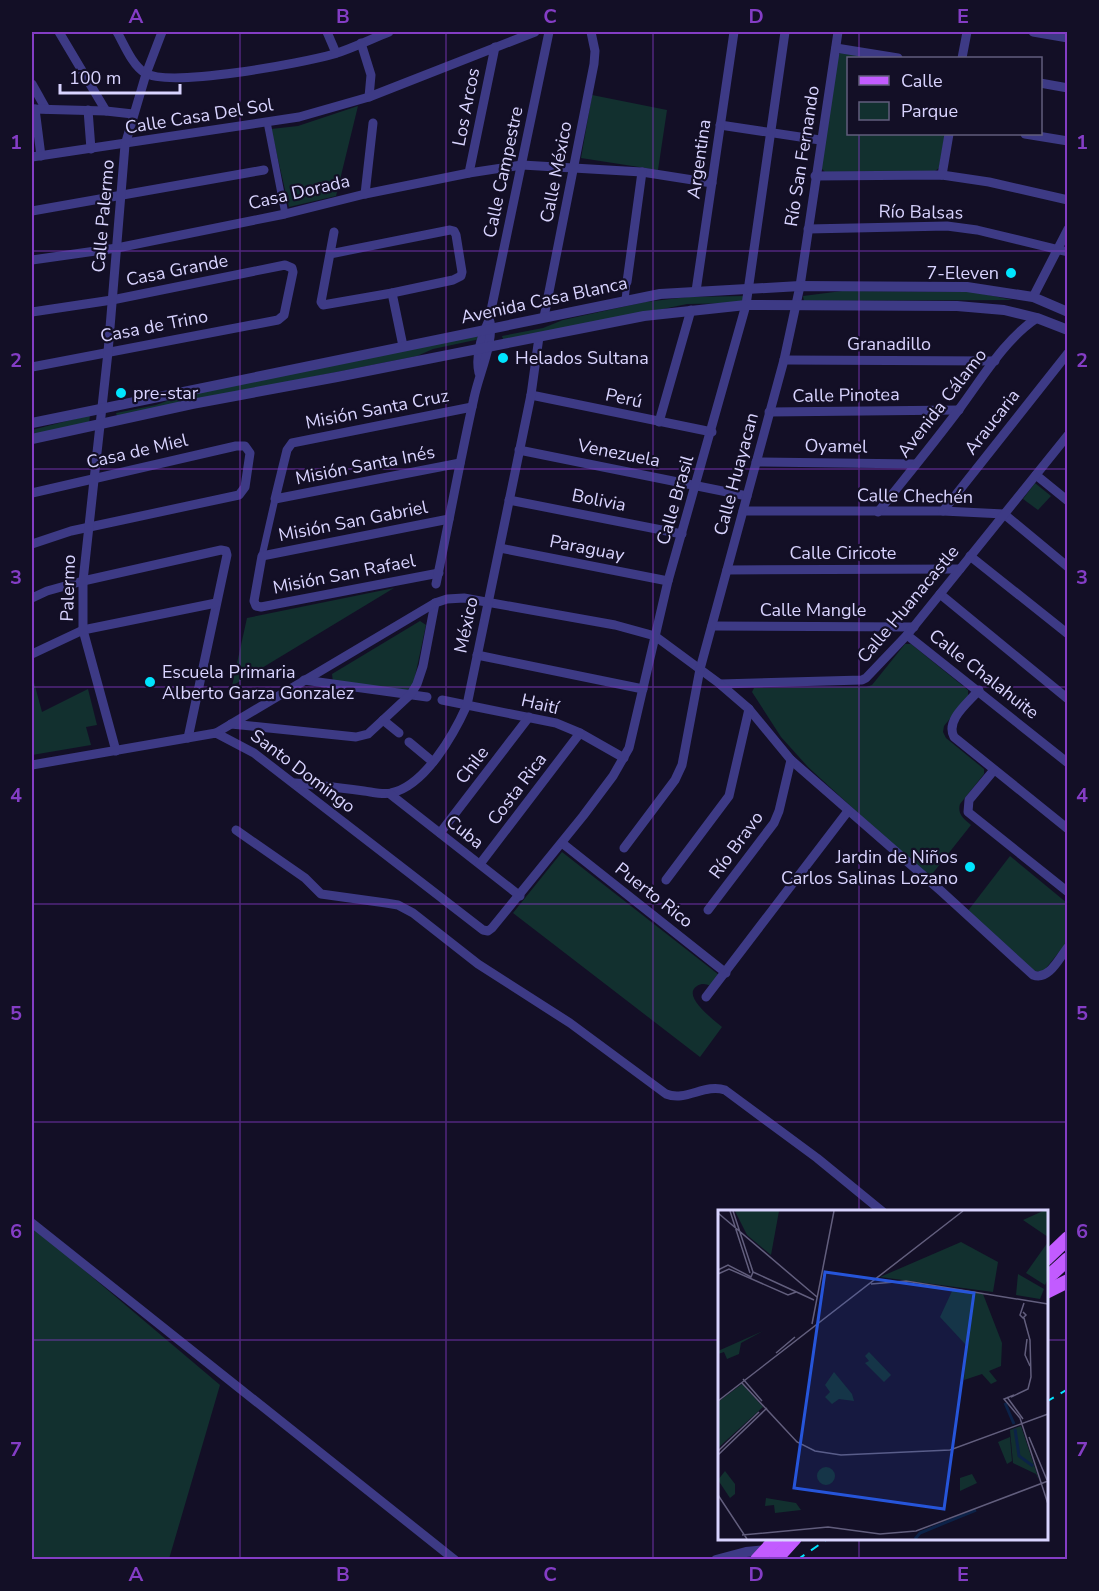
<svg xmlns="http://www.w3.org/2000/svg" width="1099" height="1591" viewBox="0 0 1099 1591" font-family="'Nunito Sans',sans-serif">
  <rect width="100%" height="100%" fill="#130f26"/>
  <!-- green -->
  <g fill="#12302f">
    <polygon points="842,52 880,58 848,58 848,134 945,134 939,168 935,171 825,172 821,168 837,56"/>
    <polygon points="592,95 667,110 658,170 581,158"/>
    <polygon points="358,106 336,196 289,207 271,129 298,126"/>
    <polygon points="842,291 974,292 1013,300 804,301 803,296"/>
    <polygon points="744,296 743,303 687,304 504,342 502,336 543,328 563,320 645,302 688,297"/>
    <polygon points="478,335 480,339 433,349 417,356 117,416 116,413 156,405 178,397"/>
    <polygon points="90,415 89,423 32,437 32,430"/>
    <polygon points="1035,483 1051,496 1038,510 1023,499"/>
    <polygon points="394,588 232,686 247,618"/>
    <polygon points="420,621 426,625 413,686 407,691 333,682 332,674"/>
    <path d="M 905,644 L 911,644 L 968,690 L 968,696 L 944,726 L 943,732 L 946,738 L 984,769 L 984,774 L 960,804 C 957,814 964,819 971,825 L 929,878 L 808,767 L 781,737 L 752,692 L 754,688 L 866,687 L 872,685 Z"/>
    <polygon points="32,675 42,712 88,689 97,725 86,727 91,745 32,755"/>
    <path d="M 562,852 L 719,975 L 711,986 C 706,984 702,983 697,986 C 681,996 714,1020 722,1027 L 700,1057 L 513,913 Z"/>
    <polygon points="1010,856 1067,903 1067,942 1043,972 1034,971 967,912"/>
    <polygon points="32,1226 220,1385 169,1559 32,1559"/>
  </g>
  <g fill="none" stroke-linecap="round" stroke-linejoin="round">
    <!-- pedestrian -->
    <g stroke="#3d3a85" stroke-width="7">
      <polyline points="267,122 285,214"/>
      <polyline points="625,300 627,282"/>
      <polyline points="262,556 275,499"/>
    </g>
    <!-- minor -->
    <g stroke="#3d3a85" stroke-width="9">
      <polyline points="59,32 106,111"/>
      <path d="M 117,32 C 124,44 132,65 145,73 C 170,88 303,63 334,54 C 353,48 371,39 389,32"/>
      <polyline points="327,32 336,53"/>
      <polyline points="1033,32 1068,38"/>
      <polyline points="361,43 371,75 369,97"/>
      <polyline points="836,48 898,58"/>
      <polyline points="962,58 967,32"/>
      <polyline points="1040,83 1068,88"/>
      <polyline points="32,84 46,109"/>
      <polyline points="32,109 106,111 133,114"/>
      <polyline points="35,109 41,156"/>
      <polyline points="88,110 91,149"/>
      <polyline points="720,125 820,140"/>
      <polyline points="1025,134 1068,141"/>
      <polyline points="32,157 299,117 369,97 535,32"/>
      <polyline points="469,173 495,47"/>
      <polyline points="942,175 949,134"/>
      <polyline points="815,176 942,175 989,182 1068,200"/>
      <polyline points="365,194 373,123"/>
      <polyline points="32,211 264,170"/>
      <polyline points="808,229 947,226 977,230 1068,252"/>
      <polyline points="330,254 450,230 454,231 456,235 462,272 461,276 453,280 392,293 323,305 321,302 334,232"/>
      <polyline points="32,260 117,248 285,214 365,194 469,173 522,165 642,172 712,183"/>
      <polyline points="627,282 642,172"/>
      <polyline points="696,291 734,32"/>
      <polyline points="392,293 403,346"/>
      <polyline points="1033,297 1068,229"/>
      <polyline points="32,312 112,300 285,265 292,268 293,272 284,315 278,320 32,367"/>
      <polyline points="544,317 594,64 595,51 591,32"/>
      <polyline points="784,360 995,361"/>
      <path d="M 479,373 C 475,356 482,335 489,320 L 549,32"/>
      <polyline points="531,395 712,432"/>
      <polyline points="769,412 959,410"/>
      <polyline points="659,422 691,310"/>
      <polyline points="519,450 747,496"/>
      <polyline points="756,462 916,464"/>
      <polyline points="460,463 275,499 287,450 292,443 472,407"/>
      <polyline points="1036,475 1068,501"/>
      <polyline points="32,493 236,446 245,446 250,453 245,487 239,495 71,531 32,544"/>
      <polyline points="509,500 682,534"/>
      <polyline points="743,511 943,511 1004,514 1068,567"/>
      <polyline points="943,511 1068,353"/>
      <path d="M 878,512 C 905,478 934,443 960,408 C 983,377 1005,339 1037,318"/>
      <polyline points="500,548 668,581"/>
      <polyline points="970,556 1068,634"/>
      <polyline points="727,570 960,569"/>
      <polyline points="439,573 261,607 256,606 254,601 262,556 449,519"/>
      <path d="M 436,584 C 449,522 460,460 474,398 C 478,377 494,342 490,322"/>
      <polyline points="940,594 1068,699"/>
      <polyline points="32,598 47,591 83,581 221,550 226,551 227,555 188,738"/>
      <polyline points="712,626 914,627"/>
      <polyline points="907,635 1068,763"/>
      <polyline points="32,654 83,630 216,603"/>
      <polyline points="477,655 643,689"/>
      <polyline points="304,680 427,697"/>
      <polyline points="720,684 862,680 866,678 907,635 1068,435"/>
      <path d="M 979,690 C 968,703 945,720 954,737 L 1068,829"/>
      <polyline points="442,700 556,723 580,733 624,758"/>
      <polyline points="383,720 399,733"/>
      <polyline points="231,724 356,737 368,734 411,694 417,684 423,666 435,603"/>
      <path d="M 216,733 L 435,603 L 447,599 L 464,598 L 615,625 L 655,636 L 720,684 L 749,709 L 791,760 L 941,891 L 1033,975 C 1049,981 1059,958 1068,947"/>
      <polyline points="409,742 433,762"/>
      <polyline points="116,751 83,630 83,581 108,352 125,145 146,74 162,32"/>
      <polyline points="32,765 216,733 254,753 483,930 488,931 492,928 583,816 613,776 629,748 668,581 746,305 785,32"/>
      <polyline points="994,770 969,800 968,812 1068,892"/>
      <path d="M 295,783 C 318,785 341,788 364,791 C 372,792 383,795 391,793 C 425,786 454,734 467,705 L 531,395 L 539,337"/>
      <polyline points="390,794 520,896"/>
      <path d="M 236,830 L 305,878 L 321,894 L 386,903 L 398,905 L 413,913 L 478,964 L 570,1023 L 666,1094 C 686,1102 705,1083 725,1090 L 817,1158 L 883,1212"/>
      <polyline points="440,833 529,717"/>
      <polyline points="562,843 726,973"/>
      <polyline points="624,848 675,780 682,765 700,669 784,360 800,286 838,32"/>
      <polyline points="480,864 580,733"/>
      <polyline points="666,880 729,796 749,709"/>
      <polyline points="708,910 774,823 779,811 791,760"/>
      <polyline points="706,997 848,811"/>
      <polyline points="32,1223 455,1560"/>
    </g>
    <!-- tertiary -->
    <g stroke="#3d3a85" stroke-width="10">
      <polyline points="32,423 660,294 800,286 967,287 1033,297 1068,312"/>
      <polyline points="32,439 192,404 337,377 644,316 746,305 957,306 1004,310 1037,318 1068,330"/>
      <polyline points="716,1560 746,1552 768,1550"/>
    </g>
    <!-- primary -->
    <g stroke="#c25bff" stroke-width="14">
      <polyline points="1046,1259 1068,1238"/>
      <polyline points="1046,1279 1068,1259"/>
      <polyline points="1046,1292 1068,1281"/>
      <polyline points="757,1560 777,1538"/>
      <polyline points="775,1560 795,1538"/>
    </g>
    <!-- rail -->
    <g stroke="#00e5ff" stroke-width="2" stroke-dasharray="9 8" stroke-linecap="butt">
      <polyline points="1046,1402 1068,1389"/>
      <polyline points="797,1560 829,1538"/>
    </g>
  </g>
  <!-- grid -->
  <path fill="none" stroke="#843dc5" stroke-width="1.5" stroke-opacity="0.55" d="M 240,32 L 240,1560M 446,32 L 446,1560M 653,32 L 653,1560M 859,32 L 859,58M 859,134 L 859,1212M 32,251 L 1068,251M 32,469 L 1068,469M 32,687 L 1068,687M 32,904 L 1068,904M 32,1122 L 1068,1122M 32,1340 L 720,1340M 1046,1340 L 1068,1340M 859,1538 L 859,1560"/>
  <!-- markers -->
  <g fill="#00e5ff" stroke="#130f26" stroke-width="2">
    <circle cx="1011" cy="273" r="6"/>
    <circle cx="503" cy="358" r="6"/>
    <circle cx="121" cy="393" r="6"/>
    <circle cx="150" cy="682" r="6"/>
    <circle cx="970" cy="867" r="6"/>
  </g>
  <g text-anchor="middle" stroke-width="4.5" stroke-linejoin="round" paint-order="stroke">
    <!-- street labels -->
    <g font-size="18" fill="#d9d4ff" stroke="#130f26">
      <text transform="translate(466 107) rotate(-79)" y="6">Los Arcos</text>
      <text transform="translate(199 116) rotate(-9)" y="6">Calle Casa Del Sol</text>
      <text transform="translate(802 156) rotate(-81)" y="6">Río San Fernando</text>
      <text transform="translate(699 159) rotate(-82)" y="6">Argentina</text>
      <text transform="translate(503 172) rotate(-78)" y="6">Calle Campestre</text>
      <text transform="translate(556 172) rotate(-79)" y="6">Calle México</text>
      <text transform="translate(299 192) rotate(-13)" y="6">Casa Dorada</text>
      <text transform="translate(921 212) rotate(1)" y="6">Río Balsas</text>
      <text transform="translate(103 216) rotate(-85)" y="6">Calle Palermo</text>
      <text transform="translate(177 270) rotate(-11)" y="6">Casa Grande</text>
      <text transform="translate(544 300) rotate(-12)" y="6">Avenida Casa Blanca</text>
      <text transform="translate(154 326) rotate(-11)" y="6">Casa de Trino</text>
      <text x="889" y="350">Granadillo</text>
      <text transform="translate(846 395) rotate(-1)" y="6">Calle Pinotea</text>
      <text transform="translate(624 398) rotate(12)" y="6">Perú</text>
      <text transform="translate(942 403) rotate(-52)" y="6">Avenida Cálamo</text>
      <text transform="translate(377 409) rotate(-11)" y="6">Misión Santa Cruz</text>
      <text transform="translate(992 422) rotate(-52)" y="6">Araucaria</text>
      <text transform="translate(836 446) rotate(1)" y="6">Oyamel</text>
      <text transform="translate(137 451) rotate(-13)" y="6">Casa de Miel</text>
      <text transform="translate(619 453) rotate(11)" y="6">Venezuela</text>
      <text transform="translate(365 465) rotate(-11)" y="6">Misión Santa Inés</text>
      <text transform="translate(736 474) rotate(-75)" y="6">Calle Huayacan</text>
      <text transform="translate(915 496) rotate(1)" y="6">Calle Chechén</text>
      <text transform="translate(599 500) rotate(11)" y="6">Bolivia</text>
      <text transform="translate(675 500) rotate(-74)" y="6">Calle Brasil</text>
      <text transform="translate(353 521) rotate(-11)" y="6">Misión San Gabriel</text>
      <text transform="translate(587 548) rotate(11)" y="6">Paraguay</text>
      <text x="843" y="559">Calle Ciricote</text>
      <text transform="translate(344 574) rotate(-11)" y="6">Misión San Rafael</text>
      <text transform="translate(68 588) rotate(-88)" y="6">Palermo</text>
      <text transform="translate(908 604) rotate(-50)" y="6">Calle Huanacastle</text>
      <text x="813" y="616">Calle Mangle</text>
      <text transform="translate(466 625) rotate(-78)" y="6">México</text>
      <text transform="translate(984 674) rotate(38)" y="6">Calle Chalahuite</text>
      <text transform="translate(540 704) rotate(13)" y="6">Haití</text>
      <text transform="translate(472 765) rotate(-53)" y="6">Chile</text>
      <text transform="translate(303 771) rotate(37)" y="6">Santo Domingo</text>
      <text transform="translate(517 789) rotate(-53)" y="6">Costa Rica</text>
      <text transform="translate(465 832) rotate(38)" y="6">Cuba</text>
      <text transform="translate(736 845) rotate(-54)" y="6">Río Bravo</text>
      <text transform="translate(654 895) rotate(38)" y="6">Puerto Rico</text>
    </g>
    <!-- poi labels -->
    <g font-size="18" fill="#d9d4ff" stroke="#130f26" text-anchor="start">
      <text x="999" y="279" text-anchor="end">7-Eleven</text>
      <text x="515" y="364">Helados Sultana</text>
      <text x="133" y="399">pre-star</text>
      <text x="162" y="678">Escuela Primaria<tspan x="162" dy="21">Alberto Garza Gonzalez</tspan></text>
      <text x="958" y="863" text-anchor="end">Jardin de Niños<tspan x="958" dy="21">Carlos Salinas Lozano</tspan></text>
    </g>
  </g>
  <!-- overview -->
  <g transform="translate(718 1210)">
    <rect width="330" height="330" fill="#130f26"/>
    <path d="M 17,1 L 61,1 L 53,45 L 29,25 ZM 325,1 L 330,1 L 330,27 L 305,10 ZM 243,32 L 280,52 L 275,82 L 162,67 ZM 330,32 L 330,69 L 327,75 L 308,63 ZM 300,64 L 326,79 L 322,89 L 298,85 ZM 235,79 L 265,84 L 284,133 L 283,156 L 271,161 L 279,171 L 273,174 L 264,164 L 246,170 L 248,135 L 222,107 ZM 45,121 L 23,133 L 21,144 L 9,149 L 6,142 L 0,144 L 0,141 ZM 151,142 L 173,165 L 166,172 L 147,153 L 151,151 L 147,146 ZM 116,162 L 134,184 L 136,191 L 121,189 L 114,194 L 107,187 L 112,182 L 107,175 ZM 24,174 L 45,197 L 0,238 L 0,192 ZM 303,216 L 321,270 L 318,264 L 295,253 L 292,220 ZM 292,227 L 294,251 L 289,254 L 280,232 ZM99 266a9 9 0 1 1 18 0a9 9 0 1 1-18 0ZM 7,261 L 17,274 L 17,284 L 12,288 L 0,270 ZM 254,264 L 259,273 L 242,281 L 242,268 ZM 48,288 L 78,293 L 83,300 L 57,303 L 56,295 L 47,296 Z" fill="#12302f"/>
    <path fill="none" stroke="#0c2248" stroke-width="3" d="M 287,193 L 296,214M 297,219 L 301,246 L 315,256M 197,329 L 202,323 L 258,300"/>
    <path fill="none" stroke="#625e7d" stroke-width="1.5" d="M 12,1 L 32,63M 15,1 L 35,62M 0,3 L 99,87M 0,60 L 10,55 L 33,67 L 35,62M 35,62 L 96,90M 0,64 L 11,59 L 70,85 L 78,82M 153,74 L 188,71 L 330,94M 305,102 L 308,105 L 305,108 L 302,105 L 306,93M 94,114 L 116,1M 309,129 L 307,145 L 312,156M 58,143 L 77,127M 25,169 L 44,191M 24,173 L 79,232 L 97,241 L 123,245 L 232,240 L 330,204M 296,185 L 286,189 L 302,208 L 330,294M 289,187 L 305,209M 293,187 L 310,179 L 313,167 L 312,130 L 306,108M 0,191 L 245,1M 311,227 L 329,270M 0,241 L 41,202M 0,245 L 49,198M 0,285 L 29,329M 24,325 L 110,317 L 162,324 L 198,321 L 330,271"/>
    <path fill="#2655da" fill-opacity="0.15" stroke="#2655da" stroke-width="3" d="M 107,62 L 256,83 L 226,299 L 76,278 Z"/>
    <rect width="330" height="330" fill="none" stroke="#d9d4ff" stroke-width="3"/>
  </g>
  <!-- border -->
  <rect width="1099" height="1591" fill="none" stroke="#130f26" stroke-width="66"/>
  <!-- legend -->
  <rect x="847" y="57" width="195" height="78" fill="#130f26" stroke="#625e7d" stroke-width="1.5"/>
  <rect x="859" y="76" width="30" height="9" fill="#c25bff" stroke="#625e7d" stroke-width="1.5"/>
  <text x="901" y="87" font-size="18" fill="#d9d4ff">Calle</text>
  <rect x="859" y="102" width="30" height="18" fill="#12302f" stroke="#625e7d" stroke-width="1.5"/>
  <text x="901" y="117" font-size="18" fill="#d9d4ff">Parque</text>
  <!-- scale -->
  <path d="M60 84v9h120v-9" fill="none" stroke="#d9d4ff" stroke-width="3"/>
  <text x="69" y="84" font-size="18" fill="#d9d4ff" stroke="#130f26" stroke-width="4.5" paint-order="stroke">100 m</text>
  <rect x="33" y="33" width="1033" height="1525" fill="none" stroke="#843dc5" stroke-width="2"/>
  <g font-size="20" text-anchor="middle" font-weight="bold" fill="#843dc5">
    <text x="136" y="23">A</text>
    <text x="343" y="23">B</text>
    <text x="550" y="23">C</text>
    <text x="756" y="23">D</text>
    <text x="963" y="23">E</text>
    <text x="16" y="149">1</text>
    <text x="1082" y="149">1</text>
    <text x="16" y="367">2</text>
    <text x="1082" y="367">2</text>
    <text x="16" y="584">3</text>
    <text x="1082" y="584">3</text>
    <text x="16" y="802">4</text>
    <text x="1082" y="802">4</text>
    <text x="16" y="1020">5</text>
    <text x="1082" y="1020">5</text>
    <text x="16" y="1238">6</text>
    <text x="1082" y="1238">6</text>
    <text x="16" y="1456">7</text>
    <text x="1082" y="1456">7</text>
    <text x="136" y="1581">A</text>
    <text x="343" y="1581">B</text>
    <text x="550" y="1581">C</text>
    <text x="756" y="1581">D</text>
    <text x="963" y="1581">E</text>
  </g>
</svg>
